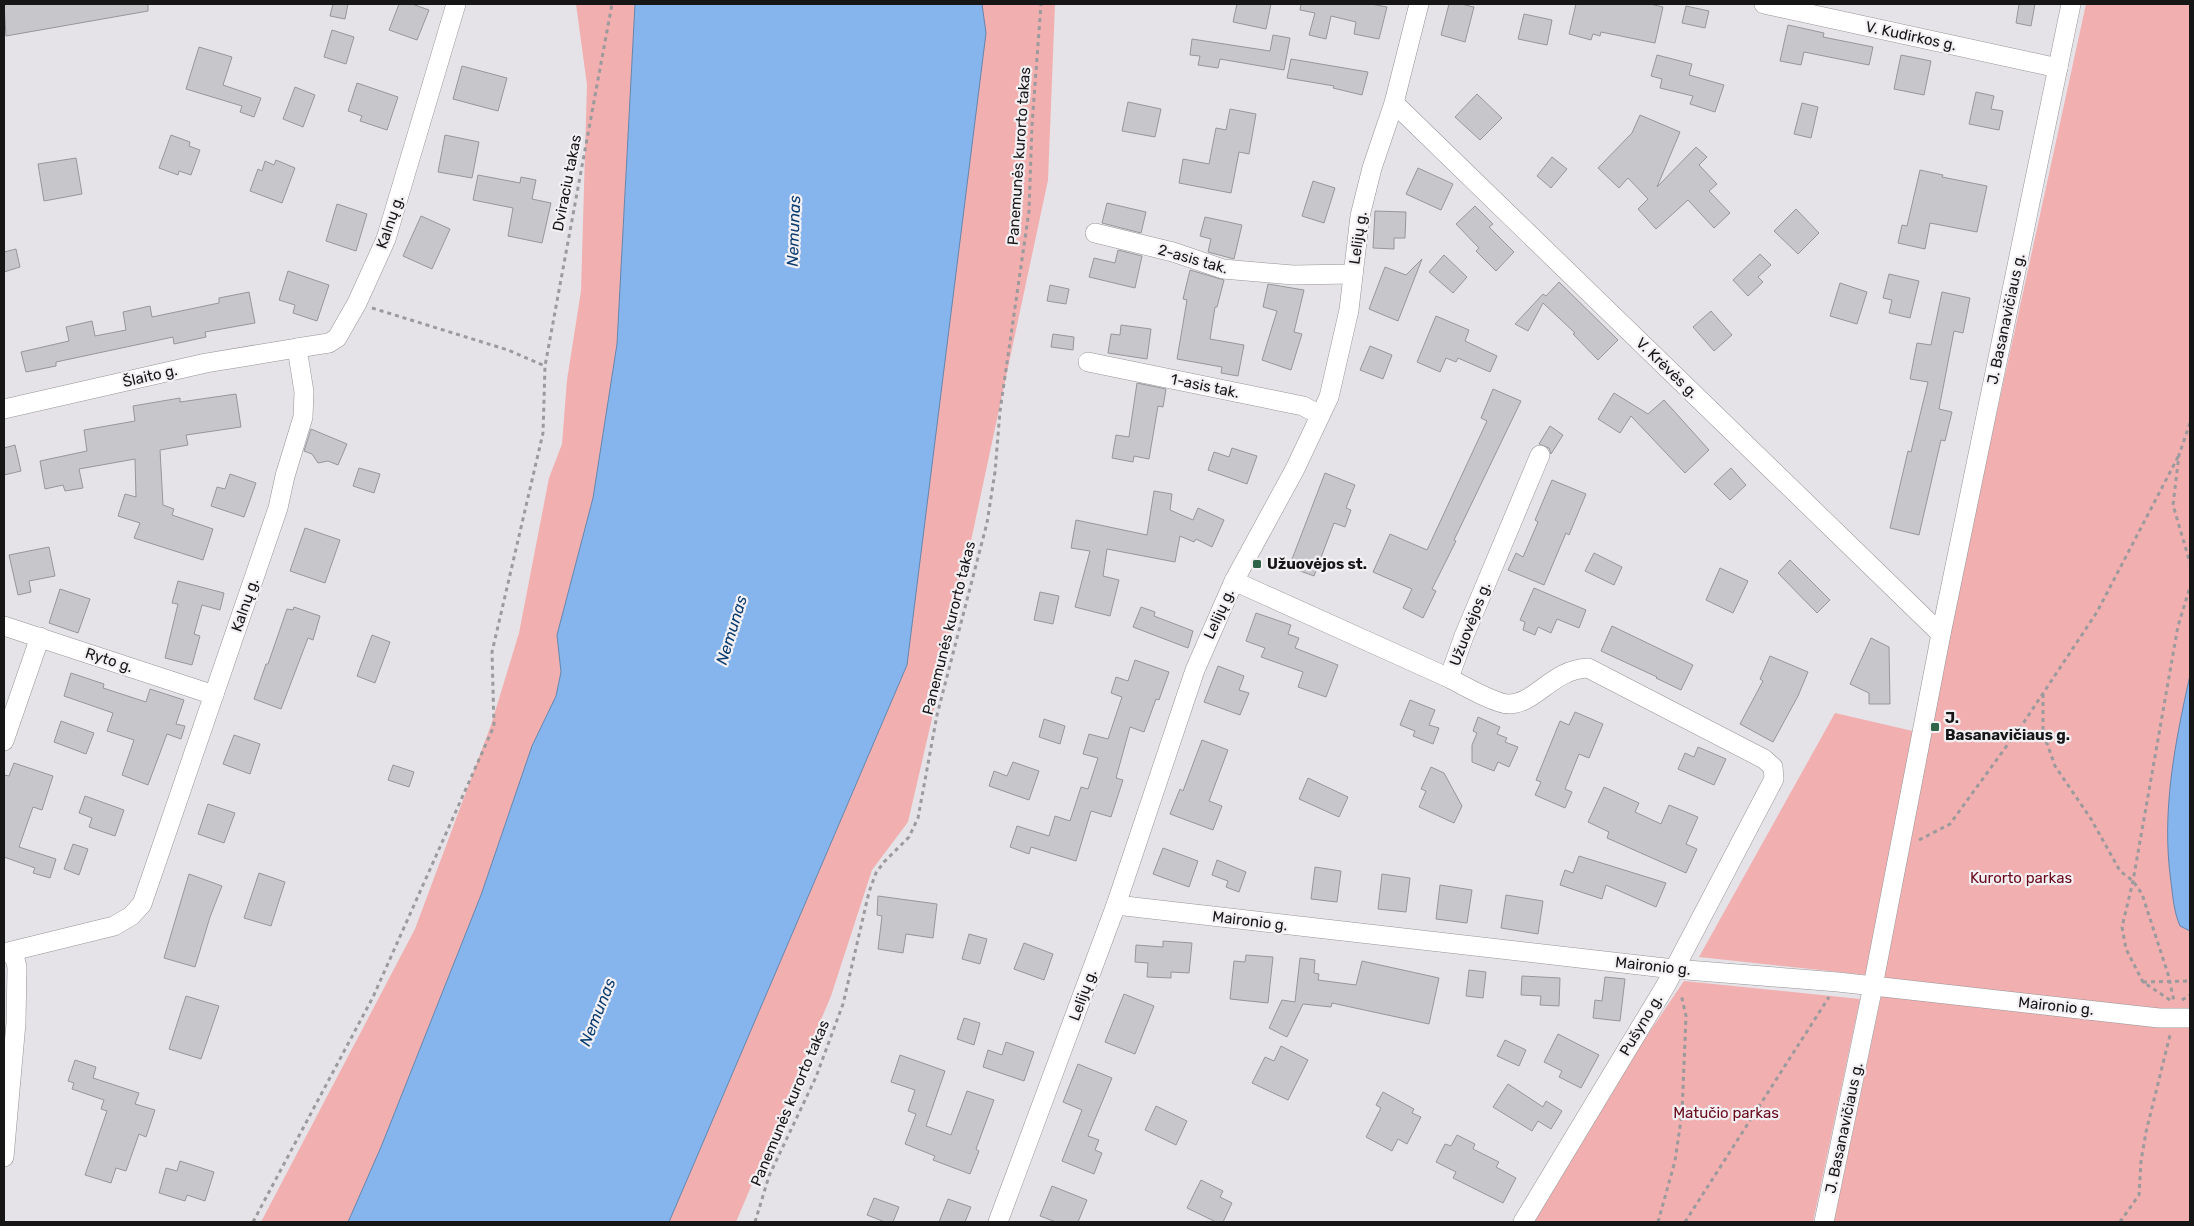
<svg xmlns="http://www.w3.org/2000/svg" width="2194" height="1226" viewBox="0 0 2194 1226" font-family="Rubik,sans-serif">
  <rect width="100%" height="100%" fill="#e5e3e7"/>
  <!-- green -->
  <g fill="#f2afaf">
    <polygon points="576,4 635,4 617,344 593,498 557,635 561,672 556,696 532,746 481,895 381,1147 348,1222 261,1222 415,929 491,725 519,633 549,478 562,444 567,380 581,291 587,85"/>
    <polygon points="982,4 1055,4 1048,180 946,658 908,822 872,870 831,996 736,1222 669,1222 907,665 985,33"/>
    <polygon points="2086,4 2190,4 2190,1222 1834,1222 1885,977 1699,957 1835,713 1930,735 1988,453"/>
    <polygon points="1684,981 1860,999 1813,1222 1521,1222"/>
  </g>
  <!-- water -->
  <g fill="#86b5ed" stroke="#6585ad">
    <polygon points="635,4 982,4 986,33 907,665 669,1222 348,1222 381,1147 481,895 532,746 556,696 561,672 557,635 593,498 617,344"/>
    <path d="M 2190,675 L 2190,931 L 2180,926 C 2174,912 2173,898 2171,882 C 2161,812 2175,743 2190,675 Z"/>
  </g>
  <!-- building -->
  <g fill="#c6c6cb" stroke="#97979b">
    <polygon points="4,4 148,4 148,11 6,36"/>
    <polygon points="333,4 348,4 345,19 330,16"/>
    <polygon points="399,4 412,4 429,10 417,40 389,30"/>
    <polygon points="1237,4 1271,4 1266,29 1233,22"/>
    <polygon points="1301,4 1371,4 1387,7 1379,39 1354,34 1356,22 1331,16 1326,39 1309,35 1315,13 1300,10"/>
    <polygon points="1449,4 1461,4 1474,7 1465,42 1441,35"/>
    <polygon points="1576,4 1650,4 1663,7 1655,43 1601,32 1600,36 1593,34 1591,40 1569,34"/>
    <polygon points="2019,4 2035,4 2031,26 2016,23"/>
    <polygon points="1686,6 1709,11 1705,28 1682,23"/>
    <polygon points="1524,14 1552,20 1547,45 1518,39"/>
    <polygon points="1788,25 1824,33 1823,37 1873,47 1869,65 1804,52 1801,65 1780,61"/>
    <polygon points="332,30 354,37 346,64 324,57"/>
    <polygon points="1273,35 1290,38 1284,70 1220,59 1218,68 1198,65 1200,56 1190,55 1192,39 1270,51"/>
    <polygon points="199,47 232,57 223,85 261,98 254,117 240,112 242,106 186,89"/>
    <polygon points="1657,55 1692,64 1689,75 1724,85 1715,112 1690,104 1693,96 1660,88 1662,79 1651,76"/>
    <polygon points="1901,55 1931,61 1924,95 1894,89"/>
    <polygon points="1291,59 1368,72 1362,95 1333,88 1334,86 1287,78"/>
    <polygon points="462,66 507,78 498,111 453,99"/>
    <polygon points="357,83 398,97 387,130 360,121 362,116 348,111"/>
    <polygon points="295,87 315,95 303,127 283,119"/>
    <polygon points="1976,92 1994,96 1991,109 2003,111 1999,130 1969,124"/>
    <polygon points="1477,94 1502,118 1480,140 1455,117"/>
    <polygon points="1128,102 1161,109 1155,137 1122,131"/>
    <polygon points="1802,103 1818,107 1811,138 1794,134"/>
    <polygon points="1230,109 1256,114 1249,154 1239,152 1231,193 1179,183 1183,159 1209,164 1216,128 1226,130"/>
    <polygon points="1640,115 1680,132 1657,187 1696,147 1707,157 1699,165 1717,184 1709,191 1730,213 1714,228 1688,200 1656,229 1638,209 1648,199 1628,178 1619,188 1598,168 1632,133"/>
    <polygon points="171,135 190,142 189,146 200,150 191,175 179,171 178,175 159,168"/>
    <polygon points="445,135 479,142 472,178 438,172"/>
    <polygon points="1552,157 1567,169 1551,188 1537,176"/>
    <polygon points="76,158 82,194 44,201 38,164"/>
    <polygon points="276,160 295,168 282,203 250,191 258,169 262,171 265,161 274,165"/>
    <polygon points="1418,168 1453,184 1441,210 1406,194"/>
    <polygon points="1920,170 1943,175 1942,177 1987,186 1977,232 1930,223 1925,249 1898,243 1902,225 1907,226"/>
    <polygon points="478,175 520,183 521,177 536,180 532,199 551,203 542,243 508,236 513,208 473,200"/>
    <polygon points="1313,181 1335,188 1324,223 1302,216"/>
    <polygon points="1107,203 1146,212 1141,233 1102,223"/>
    <polygon points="337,204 367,214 356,251 326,241"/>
    <polygon points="1475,206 1493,224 1489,227 1514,252 1496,271 1476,251 1479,248 1456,224"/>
    <polygon points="1796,209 1819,233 1798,254 1774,231"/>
    <polygon points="1375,211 1406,212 1405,238 1394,238 1394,249 1373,248"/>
    <polygon points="421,216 450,229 432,269 403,256"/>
    <polygon points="1205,217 1242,225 1234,259 1208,252 1211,239 1200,236"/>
    <polygon points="16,249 20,267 4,272 4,252"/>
    <polygon points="1118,250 1142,256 1135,288 1089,277 1094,258 1115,263"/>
    <polygon points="1760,254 1771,265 1758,277 1763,282 1748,296 1733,280"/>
    <polygon points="1444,255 1467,277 1453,293 1429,272"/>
    <polygon points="1422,259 1398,321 1369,309 1385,267 1406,275"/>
    <polygon points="1190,270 1224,280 1217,307 1215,307 1210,339 1244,345 1238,376 1221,373 1222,367 1177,359 1187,300 1183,299"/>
    <polygon points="288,271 329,285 317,321 293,313 295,305 279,300"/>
    <polygon points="1889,274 1919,281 1910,318 1889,313 1892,300 1883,298"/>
    <polygon points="1559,282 1618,340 1598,360 1573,334 1575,333 1543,303 1528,331 1515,324 1543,294 1546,296"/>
    <polygon points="1840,283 1867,292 1857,324 1830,316"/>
    <polygon points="1268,284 1304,290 1294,332 1302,334 1291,370 1262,360 1277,311 1263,307"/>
    <polygon points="1050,285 1069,289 1066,304 1047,301"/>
    <polygon points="249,292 255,323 205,332 206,337 174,344 173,337 56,362 56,366 26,372 21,352 69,341 66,327 92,321 95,336 126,330 123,312 150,306 152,317 219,303 219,298"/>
    <polygon points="1942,292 1970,298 1963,333 1954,331 1939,409 1952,412 1945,441 1941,440 1919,535 1890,528 1908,451 1911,452 1928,382 1910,379 1917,343 1931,345"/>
    <polygon points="1711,311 1732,335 1714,351 1693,327"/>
    <polygon points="1436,316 1469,330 1465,341 1497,356 1490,372 1458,358 1456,362 1446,358 1440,372 1417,362"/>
    <polygon points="1121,325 1151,329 1147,359 1108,353 1111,334 1120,335"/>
    <polygon points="1053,334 1074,337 1073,350 1051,347"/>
    <polygon points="1370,346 1392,355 1383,379 1360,370"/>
    <polygon points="1137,383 1166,389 1163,407 1158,406 1149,459 1134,456 1133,462 1112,458 1116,435 1129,437"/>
    <polygon points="1493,389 1521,401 1454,540 1456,541 1432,589 1436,591 1423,618 1403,608 1412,589 1373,572 1390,534 1427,550 1487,421 1481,418"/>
    <polygon points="1614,393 1648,414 1664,400 1709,450 1685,473 1631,416 1620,433 1598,419"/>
    <polygon points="236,394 241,427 186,435 188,445 160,450 163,505 174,509 172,515 213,529 203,560 134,538 140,523 118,516 125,494 136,497 135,459 79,469 83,488 65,491 63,485 45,489 40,461 87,451 84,430 135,421 133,406 180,398 180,402"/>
    <polygon points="1550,426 1563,435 1551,454 1549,448 1539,444"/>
    <polygon points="311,429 347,444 338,465 328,461 318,463 312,454 304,451"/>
    <polygon points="15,445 21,471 4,475 4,448"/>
    <polygon points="1232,448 1257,456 1247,484 1208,470 1214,452 1229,457"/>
    <polygon points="359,468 380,474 374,493 353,486"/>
    <polygon points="1731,468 1746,485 1730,500 1714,484"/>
    <polygon points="1325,473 1355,485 1346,508 1351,510 1345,527 1334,523 1314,576 1289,567"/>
    <polygon points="230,474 256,483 244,517 211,506 217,487 225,489"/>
    <polygon points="1552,480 1586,494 1569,535 1566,533 1544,585 1508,570 1516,553 1523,557 1538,522 1535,520"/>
    <polygon points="1154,491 1172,494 1170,510 1193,520 1198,508 1224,520 1212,547 1196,539 1194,542 1180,536 1175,562 1107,549 1103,576 1119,580 1110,616 1075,607 1090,551 1071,548 1076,520 1147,535"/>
    <polygon points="305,528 340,540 325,583 290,571"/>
    <polygon points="49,547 55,576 29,581 31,592 18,595 9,555"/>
    <polygon points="1594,553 1622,567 1614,585 1585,571"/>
    <polygon points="1790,560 1830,600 1817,613 1778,573"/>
    <polygon points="1720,568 1748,581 1733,613 1706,600"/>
    <polygon points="178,581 224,593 220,610 202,605 194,634 200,636 192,665 165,658 178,604 172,603"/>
    <polygon points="1534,588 1586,610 1579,628 1557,619 1551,633 1538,627 1535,635 1523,630 1525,622 1520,620"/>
    <polygon points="60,589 90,599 78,633 49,623"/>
    <polygon points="1040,592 1059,596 1053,624 1034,620"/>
    <polygon points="294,607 320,616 313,640 308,638 281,709 254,699 266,664 268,664 287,609 293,610"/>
    <polygon points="1141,607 1155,612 1154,616 1193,631 1188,648 1133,627"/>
    <polygon points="1256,613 1291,625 1288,634 1299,638 1295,648 1338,665 1326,697 1298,687 1303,672 1261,657 1265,648 1246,641"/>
    <polygon points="1612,626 1693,665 1681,690 1656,678 1657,677 1601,651"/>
    <polygon points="372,635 390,642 375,683 357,676"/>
    <polygon points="1871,638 1889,647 1890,704 1869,704 1869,693 1850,684"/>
    <polygon points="1770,656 1808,672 1798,696 1773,742 1740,724 1763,681 1760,679"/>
    <polygon points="1135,660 1169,672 1159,700 1156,699 1144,732 1130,727 1116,778 1123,780 1111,817 1091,811 1076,861 1031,847 1029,854 1010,847 1017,826 1049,836 1055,816 1070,821 1081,787 1088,789 1098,758 1083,754 1089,734 1108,739 1122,697 1111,693 1116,677 1128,681"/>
    <polygon points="1218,666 1244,676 1239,690 1249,693 1240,715 1204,702"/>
    <polygon points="71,673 104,684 103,688 146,702 150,689 184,700 176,724 185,726 181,739 167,734 148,785 122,775 134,740 107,731 113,713 64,696"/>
    <polygon points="1410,700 1435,710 1429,725 1439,728 1433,744 1413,736 1415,731 1400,725"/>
    <polygon points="1575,712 1603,724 1589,758 1579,754 1565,789 1572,792 1565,808 1535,795 1541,782 1536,780 1560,721 1569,725"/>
    <polygon points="1478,717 1500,727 1497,734 1507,738 1505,742 1518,747 1509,767 1498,762 1494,771 1472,762 1472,745 1477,733 1473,731"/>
    <polygon points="1044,719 1065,726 1060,744 1039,737"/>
    <polygon points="61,721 94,733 86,754 54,742"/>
    <polygon points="234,735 260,744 250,774 223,764"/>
    <polygon points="1202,740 1228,750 1209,801 1222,806 1213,830 1170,814 1180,789 1183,791"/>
    <polygon points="1698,747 1726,759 1714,785 1678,769 1685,753 1694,757"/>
    <polygon points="1013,762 1039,771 1029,800 989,786 994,771 1007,776"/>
    <polygon points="14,763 53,776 42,810 33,807 19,847 56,859 50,878 33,873 35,868 4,857 4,775 9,776"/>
    <polygon points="393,765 414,772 409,787 388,780"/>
    <polygon points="1431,767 1444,773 1462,806 1454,823 1419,807 1426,791 1421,789"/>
    <polygon points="1308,778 1348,797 1339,817 1299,799"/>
    <polygon points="1604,787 1639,803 1635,812 1661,824 1669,805 1698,817 1686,844 1697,849 1686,873 1607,838 1609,832 1588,822"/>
    <polygon points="85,796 124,810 115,836 89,827 92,818 79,813"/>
    <polygon points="208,804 235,813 224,843 198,834"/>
    <polygon points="73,844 88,849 79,875 64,869"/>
    <polygon points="1163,848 1198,861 1189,887 1153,874"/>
    <polygon points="1579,856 1666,883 1656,907 1606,885 1602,899 1560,885 1565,870 1573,873"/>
    <polygon points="1217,860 1246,872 1239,892 1226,887 1228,881 1212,875"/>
    <polygon points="1315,867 1341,871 1337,902 1311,899"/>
    <polygon points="259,873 285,882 271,926 244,918"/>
    <polygon points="189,874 222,886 210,917 195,967 164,958"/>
    <polygon points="1382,874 1410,878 1406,912 1378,909"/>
    <polygon points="1440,885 1472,890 1467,923 1436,919"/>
    <polygon points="1506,895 1543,901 1538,934 1501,928"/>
    <polygon points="878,896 937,904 933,938 906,934 903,953 878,949 882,916 877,915"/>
    <polygon points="969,934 987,939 980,964 962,959"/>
    <polygon points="1163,941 1192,943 1189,973 1171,972 1171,978 1147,977 1148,963 1135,962 1136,945 1163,947"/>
    <polygon points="1024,943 1053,954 1044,980 1014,969"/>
    <polygon points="1246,955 1273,957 1268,1003 1230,999 1234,961 1245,962"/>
    <polygon points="1300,958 1315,960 1314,973 1319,974 1318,980 1356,985 1362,961 1439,978 1429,1024 1332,1003 1331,1007 1303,1004 1287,1037 1269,1028 1282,1000 1295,1002"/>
    <polygon points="1469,970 1486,972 1483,998 1466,996"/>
    <polygon points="1522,976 1560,978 1559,1006 1540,1005 1541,996 1521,995"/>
    <polygon points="1605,977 1625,979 1620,1021 1593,1018 1595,1000 1602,1001"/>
    <polygon points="1124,994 1154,1006 1135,1054 1105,1042"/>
    <polygon points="186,996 219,1006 201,1059 169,1049"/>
    <polygon points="964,1018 980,1023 974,1045 957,1039"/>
    <polygon points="1558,1034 1599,1055 1581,1088 1559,1077 1562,1071 1544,1062"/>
    <polygon points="1505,1040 1526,1050 1519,1066 1497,1056"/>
    <polygon points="1006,1042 1034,1052 1024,1081 983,1067 988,1050 1002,1055"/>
    <polygon points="1281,1046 1308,1060 1288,1100 1252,1083 1265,1057 1274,1061"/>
    <polygon points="900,1055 945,1071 926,1126 951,1135 967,1091 994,1100 976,1149 979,1151 970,1174 933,1160 935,1156 905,1144 916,1114 908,1111 915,1090 891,1082"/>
    <polygon points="75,1060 96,1067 93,1078 139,1093 135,1104 155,1110 146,1137 139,1134 126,1171 116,1168 111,1183 85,1175 107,1111 101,1109 104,1100 72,1089 74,1083 68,1081"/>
    <polygon points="1078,1064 1112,1078 1088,1136 1099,1140 1095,1150 1102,1153 1094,1174 1062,1161 1082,1110 1063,1102"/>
    <polygon points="1508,1084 1543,1107 1546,1101 1562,1111 1551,1129 1538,1121 1532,1131 1493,1107"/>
    <polygon points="1383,1092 1414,1109 1412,1113 1421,1117 1407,1144 1398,1139 1392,1151 1366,1137 1381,1108 1376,1105"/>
    <polygon points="1156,1106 1187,1121 1176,1145 1145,1130"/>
    <polygon points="1457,1135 1475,1144 1473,1149 1499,1162 1496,1167 1516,1178 1503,1203 1453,1178 1456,1172 1436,1162 1445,1144 1451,1146"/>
    <polygon points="180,1161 214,1172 205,1201 187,1195 185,1201 159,1193 166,1168 177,1171"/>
    <polygon points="1201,1180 1223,1191 1220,1197 1232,1203 1223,1222 1216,1222 1187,1208"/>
    <polygon points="1052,1186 1087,1200 1078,1222 1056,1222 1040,1216"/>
    <polygon points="874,1198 899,1207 893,1222 885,1222 867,1215"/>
    <polygon points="948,1199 971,1207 965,1222 939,1222"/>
  </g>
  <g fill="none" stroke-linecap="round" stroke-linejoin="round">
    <!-- minor casing -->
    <g stroke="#969497" stroke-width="20">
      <g id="minor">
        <polyline points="1764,4 2058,68"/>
        <polyline points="1394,103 1941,634"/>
        <polyline points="1095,233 1173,252 1223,269 1293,275 1353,274"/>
        <polyline points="1088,362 1303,406 1320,415"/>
        <polyline points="4,409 206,363 297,348"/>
        <polyline points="1234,581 1449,678"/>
        <polyline points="4,626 214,695"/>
        <polyline points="4,741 40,637"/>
        <polyline points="1116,905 1674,969 1838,982 2159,1018 2190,1018"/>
        <polyline points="4,953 114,926 131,916 142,904 278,508 285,476 303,417 304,392 297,348 329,343 337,338 357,303 386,239 456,4"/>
        <polyline points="4,1157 16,1023 17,967 13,951"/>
        <polyline points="998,1222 1116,905 1195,670 1234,581 1295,469 1329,397 1349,310 1360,216 1372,168 1394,103 1419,4"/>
        <path d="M 1523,1222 L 1666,985 L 1774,779 L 1773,767 L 1764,759 L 1588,668 C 1553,669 1535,704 1509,704 C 1496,704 1462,685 1449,678 L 1464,636 L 1540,455"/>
        <polyline points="1824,1222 1873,986 1941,634 2071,4"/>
      </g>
    </g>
    <!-- path -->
    <g stroke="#9b9a9d" stroke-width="3" stroke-dasharray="4 4" stroke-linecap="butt">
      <polyline points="372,308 508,350 545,366"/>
      <polyline points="2190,423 2179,455 2173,505 2190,563"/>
      <polyline points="2043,694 2043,732 2055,766 2091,819 2120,871 2133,881 2142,894 2168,974 2174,1001"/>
      <polyline points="1919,840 1950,824 2024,722 2097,612 2179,455"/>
      <polyline points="2143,982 2190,981"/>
      <polyline points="2170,1000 2143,982 2126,949 2122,927 2133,881 2178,626 2190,587"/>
      <polyline points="2182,1000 2190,995"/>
      <polyline points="253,1222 373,997 494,726 492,652 543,433 545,366 612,4"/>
      <polyline points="755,1222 769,1176 816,1077 843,1004 869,892 876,873 884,862 909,837 918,818 937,715 987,523 995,472 1000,411 1029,211 1032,125 1041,4"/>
      <polyline points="1658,1222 1675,1161 1682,1113 1686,1016 1681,994"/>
      <polyline points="1685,1222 1829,997"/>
      <polyline points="2120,1222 2139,1195 2141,1161 2146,1132 2170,1035"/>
    </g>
    <!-- minor -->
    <use href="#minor" stroke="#fff" stroke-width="19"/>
  </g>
  <!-- markers -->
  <g fill="#306449" stroke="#f3f0f4" stroke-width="2">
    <rect x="1252" y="559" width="10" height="10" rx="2.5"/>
    <rect x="1930" y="722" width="10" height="10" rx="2.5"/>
  </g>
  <g text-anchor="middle" stroke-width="4.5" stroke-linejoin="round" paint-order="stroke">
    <!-- street labels -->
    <g font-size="15" fill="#171617" stroke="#f3f0f4">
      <text transform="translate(1911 36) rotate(12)" y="5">V. Kudirkos g.</text>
      <text transform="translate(1019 156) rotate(-86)" y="5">Panemunės kurorto takas</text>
      <text transform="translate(567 183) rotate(-79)" y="5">Dviraciu takas</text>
      <text transform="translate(390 222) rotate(-71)" y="5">Kalnų g.</text>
      <text transform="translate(1358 238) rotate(-82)" y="5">Lelijų g.</text>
      <text transform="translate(1193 259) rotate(16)" y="5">2-asis tak.</text>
      <text transform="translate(2006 319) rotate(-78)" y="5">J. Basanavičiaus g.</text>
      <text transform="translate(1667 368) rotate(44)" y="5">V. Krėvės g.</text>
      <text transform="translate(150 376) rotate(-13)" y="5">Šlaito g.</text>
      <text transform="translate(1205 386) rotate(12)" y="5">1-asis tak.</text>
      <text transform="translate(245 605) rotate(-71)" y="5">Kalnų g.</text>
      <text transform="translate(1219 614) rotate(-66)" y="5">Lelijų g.</text>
      <text transform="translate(1470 624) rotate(-69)" y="5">Užuovėjos g.</text>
      <text transform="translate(949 628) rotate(-76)" y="5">Panemunės kurorto takas</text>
      <text transform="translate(109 660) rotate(18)" y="5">Ryto g.</text>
      <text transform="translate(1250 921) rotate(7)" y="5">Maironio g.</text>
      <text transform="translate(1653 966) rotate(6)" y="5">Maironio g.</text>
      <text transform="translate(1083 995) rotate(-70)" y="5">Lelijų g.</text>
      <text transform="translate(2056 1006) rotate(6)" y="5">Maironio g.</text>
      <text transform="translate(1641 1025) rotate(-59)" y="5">Pušyno g.</text>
      <text transform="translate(790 1103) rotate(-67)" y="5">Panemunės kurorto takas</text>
      <text transform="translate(1844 1128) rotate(-78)" y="5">J. Basanavičiaus g.</text>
    </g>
    <!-- poi labels -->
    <g font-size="15" font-weight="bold" fill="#171617" stroke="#f3f0f4" text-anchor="start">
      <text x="1267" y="569">Užuovėjos st.</text>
      <text x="1945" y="723">J.<tspan x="1945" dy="17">Basanavičiaus g.</tspan></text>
    </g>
    <!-- park labels -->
    <g font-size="15" fill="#6a0b1c" stroke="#f3f0f4">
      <text x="2021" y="883">Kurorto parkas</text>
      <text x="1726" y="1118">Matučio parkas</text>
    </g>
    <!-- water labels -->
    <g font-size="16" font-style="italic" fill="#0a3c6e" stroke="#f3f0f4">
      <text transform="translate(793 231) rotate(-88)" y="6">Nemunas</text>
      <text transform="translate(731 630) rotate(-73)" y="6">Nemunas</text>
      <text transform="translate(597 1012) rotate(-68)" y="6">Nemunas</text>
    </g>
  </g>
  <!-- border -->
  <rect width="2194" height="1226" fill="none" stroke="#171617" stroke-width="10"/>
</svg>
